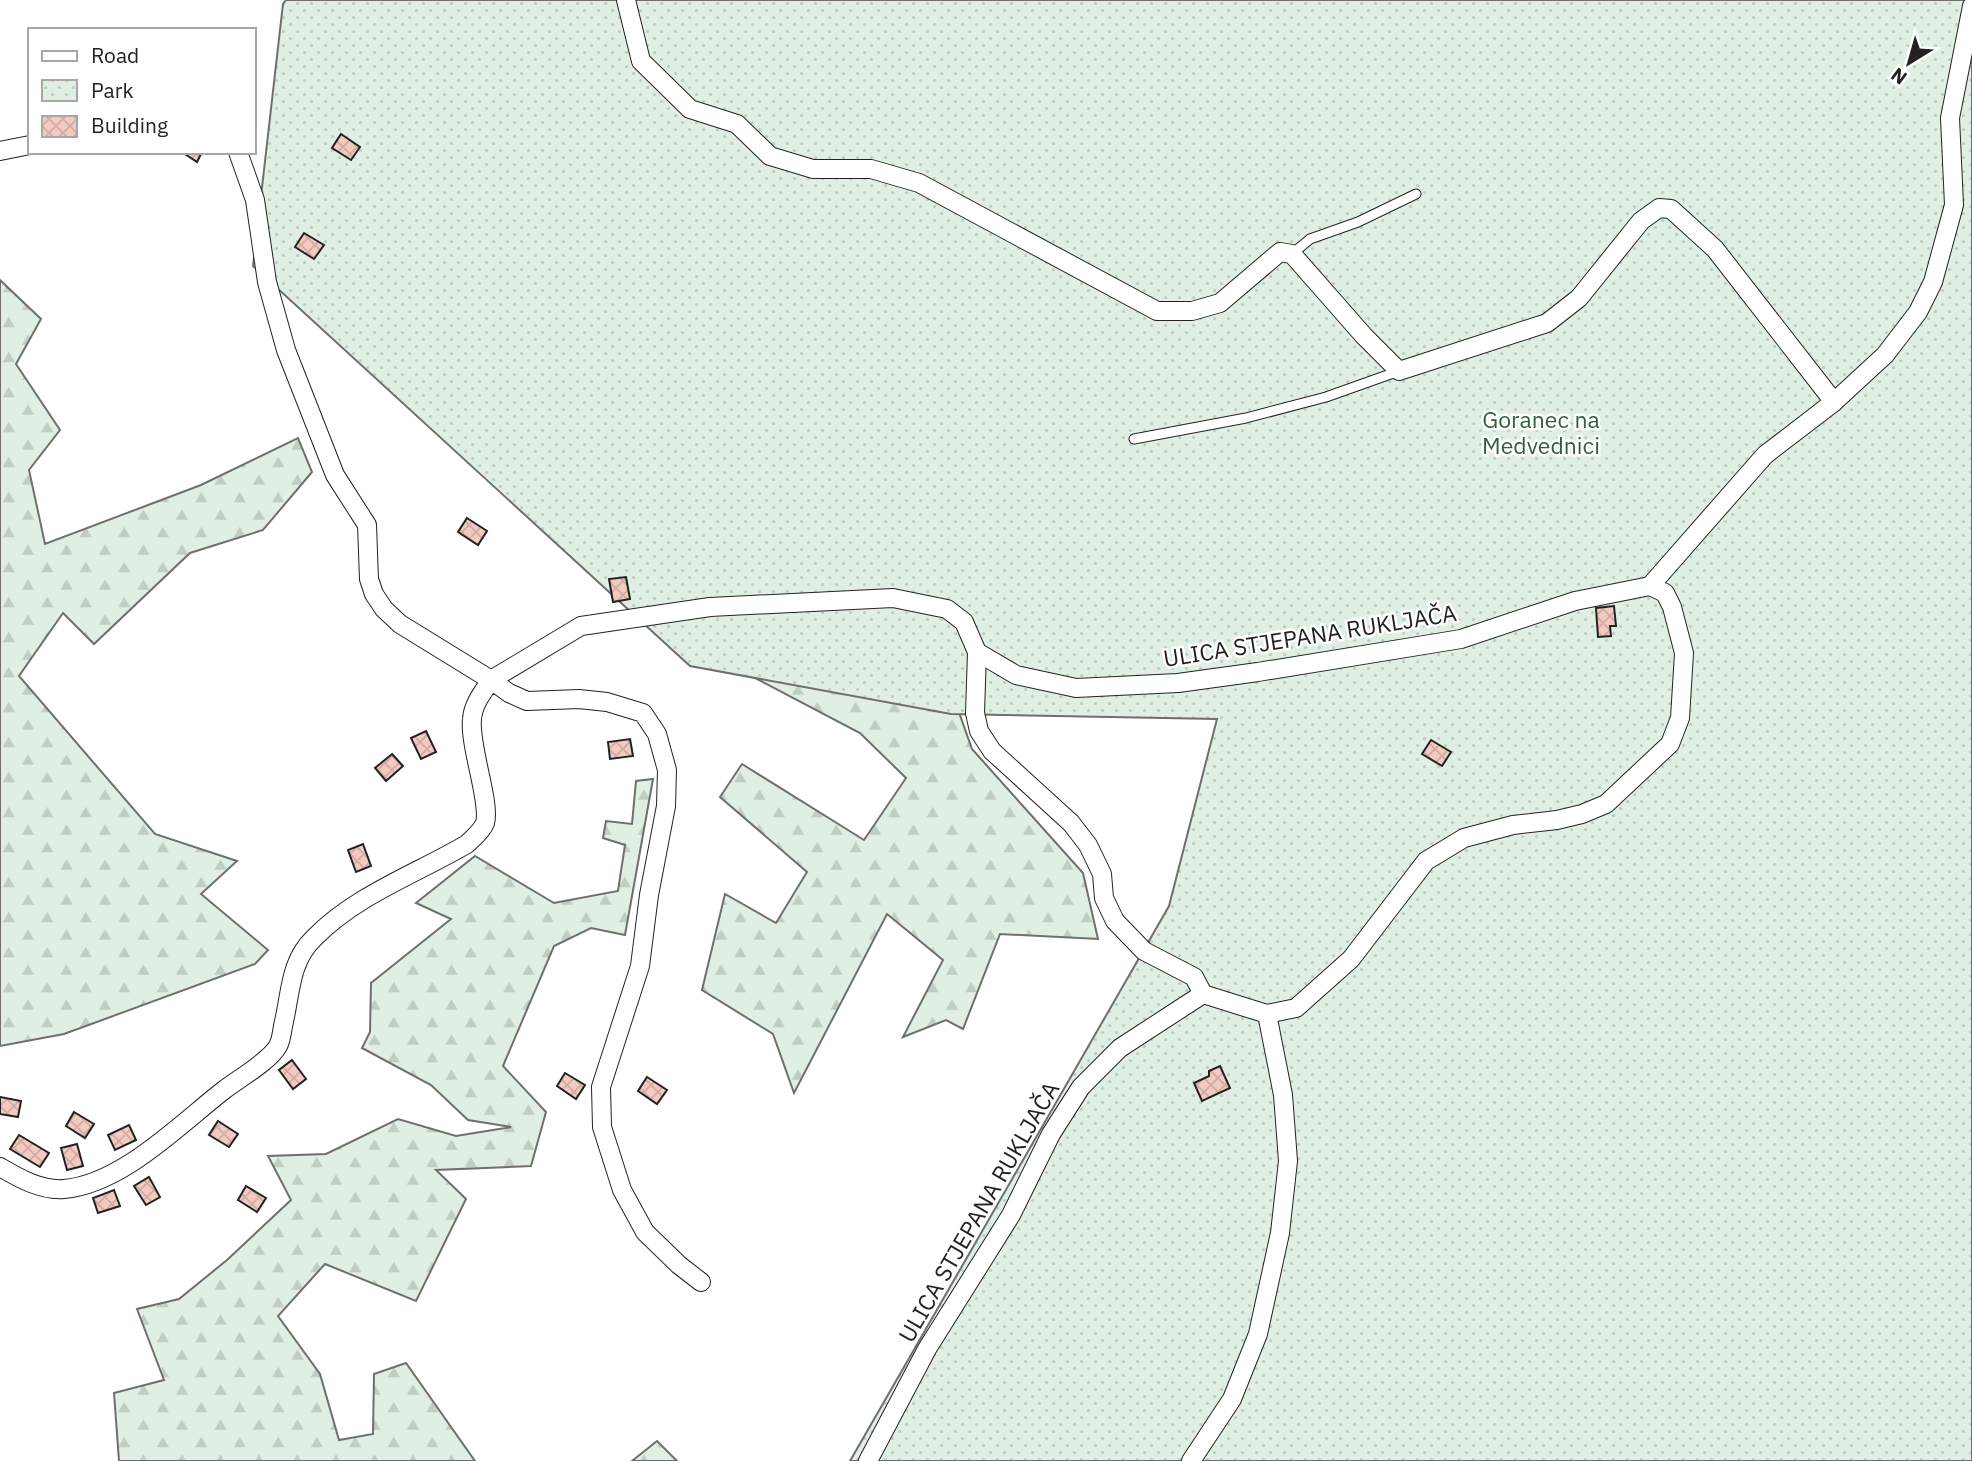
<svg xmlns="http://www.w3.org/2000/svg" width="1972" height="1461" viewBox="0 0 1972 1461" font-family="'IBM Plex Sans',sans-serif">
  <defs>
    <pattern id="forest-firs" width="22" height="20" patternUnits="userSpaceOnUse" patternTransform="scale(1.75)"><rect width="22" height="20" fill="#e0efe3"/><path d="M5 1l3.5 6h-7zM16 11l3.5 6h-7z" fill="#c0cdc2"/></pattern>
    <pattern id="park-dots" width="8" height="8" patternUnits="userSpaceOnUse" patternTransform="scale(1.75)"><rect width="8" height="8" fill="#e0efe3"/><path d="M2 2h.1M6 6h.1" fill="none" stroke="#c0cdc2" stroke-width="1.8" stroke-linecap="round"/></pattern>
    <pattern id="building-cross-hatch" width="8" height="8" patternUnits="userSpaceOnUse" patternTransform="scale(1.75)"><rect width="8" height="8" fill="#f3c9c0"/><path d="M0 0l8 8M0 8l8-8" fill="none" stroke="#d0aca5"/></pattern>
  </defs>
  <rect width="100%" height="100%" fill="#fff"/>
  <!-- forest -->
  <g fill="url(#forest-firs)" stroke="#6f6f6f" stroke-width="2">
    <polygon points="0,280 41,319 16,364 60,430 29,470 45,544 201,485 298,438 312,472 263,530 190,553 94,644 63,613 19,676 155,834 237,861 201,894 268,950 255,964 64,1034 0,1046"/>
    <polygon points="715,657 946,676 972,749 1083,873 1098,939 1000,934 963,1029 946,1020 903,1037 943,960 887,914 794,1093 773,1034 702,990 725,894 776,923 807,872 720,797 742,764 864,840 906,778 860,733"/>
    <polygon points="653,779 625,935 591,928 554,946 503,1066 546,1112 531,1166 436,1170 466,1199 416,1301 325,1264 278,1316 320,1374 339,1440 373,1434 374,1374 406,1363 475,1461 119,1461 114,1393 164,1380 137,1309 179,1299 227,1260 291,1200 268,1156 326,1154 398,1119 456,1136 511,1127 468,1120 431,1085 362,1048 370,1032 371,983 451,919 416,903 475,856 554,903 618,891 625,845 603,838 606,821 632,824 636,781"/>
    <polygon points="657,1441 677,1461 632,1461"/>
  </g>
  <!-- park -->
  <polygon fill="url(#park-dots)" stroke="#6f6f6f" stroke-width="2" points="286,0 1972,0 1972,1461 850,1461 1169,906 1217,719 951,714 690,666 253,266 283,4"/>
  <!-- building -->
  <g fill="url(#building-cross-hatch)" stroke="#222" stroke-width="2">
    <polygon points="341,134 360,147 351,160 332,148"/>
    <polygon points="182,152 202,152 197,162"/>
    <polygon points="304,233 324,245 314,259 295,247"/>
    <polygon points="467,518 487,531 478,545 458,532"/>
    <polygon points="626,577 630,599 613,602 609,579"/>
    <polygon points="1614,606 1616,626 1610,626 1611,636 1598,637 1596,608"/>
    <polygon points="426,731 436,752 421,759 411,738"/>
    <polygon points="630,739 633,756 610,759 608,742"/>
    <polygon points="1431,740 1451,752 1442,766 1422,754"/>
    <polygon points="392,754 403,766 386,781 375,768"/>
    <polygon points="363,844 371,866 356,872 348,850"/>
    <polygon points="292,1060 306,1079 293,1089 279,1070"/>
    <polygon points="1220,1066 1230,1088 1202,1101 1194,1083 1209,1076 1209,1071"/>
    <polygon points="565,1073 585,1085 576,1099 557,1086"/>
    <polygon points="647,1077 667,1090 657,1104 638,1091"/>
    <polygon points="0,1097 21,1101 18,1117 0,1114"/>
    <polygon points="74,1112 94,1124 85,1138 66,1126"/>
    <polygon points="218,1121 238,1134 229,1147 209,1135"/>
    <polygon points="129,1125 136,1140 115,1150 108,1135"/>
    <polygon points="19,1135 49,1153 40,1167 10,1149"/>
    <polygon points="77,1144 83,1166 67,1170 61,1148"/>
    <polygon points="149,1177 160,1197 146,1205 134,1186"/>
    <polygon points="246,1186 266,1198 257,1212 238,1200"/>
    <polygon points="114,1190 120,1206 98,1213 93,1198"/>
  </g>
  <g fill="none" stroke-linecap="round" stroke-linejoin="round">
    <!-- service casing -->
    <g stroke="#222" stroke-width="11">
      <g id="service">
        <polyline points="1292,254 1310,239 1358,222 1416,194"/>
        <polyline points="1134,439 1246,418 1326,397 1399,371"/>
      </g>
    </g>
    <!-- minor casing -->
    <g stroke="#222" stroke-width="20">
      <g id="minor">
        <polyline points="626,0 641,61 690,109 737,124 770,156 813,169 871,169 919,183 1157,311 1192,311 1220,303 1280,252 1292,254 1364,336 1399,371 1547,323 1579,298 1641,221 1659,208 1671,209 1715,249 1834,402"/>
        <polyline points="0,151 30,145"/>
        <polyline points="238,152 255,200 267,282 286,350 335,475 367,525 369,579 374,594 384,609 400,624 491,680 581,626 710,607 893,598 947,609 964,622 977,652 1016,675 1076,688 1178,683 1258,672 1461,639 1575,601 1650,586 1665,593 1672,607 1684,653 1680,718 1670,744 1606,804 1582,814 1557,820 1513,825 1464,838 1426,861 1351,959 1296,1008 1267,1014 1203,994 1120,1048 1081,1087 1051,1134 1011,1215 927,1349 868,1461"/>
        <polyline points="1650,586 1765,455 1834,402 1885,355 1918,312 1933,282 1954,205 1950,118 1972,6"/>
        <polyline points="977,652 975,713 979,731 992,751 1071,823 1088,845 1102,874 1104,898 1115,921 1144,951 1194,977 1203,994"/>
        <path d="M 0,1167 C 19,1178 41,1191 64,1189 C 122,1184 180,1124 224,1090 C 238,1079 270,1061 278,1046 C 281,1041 282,1032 283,1026 C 291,994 289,962 314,938 C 356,895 416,874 467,844 C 473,838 482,831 485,823 C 491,803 469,746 472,719 C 473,704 483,692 491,680 L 509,693 L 527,701 L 579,699 L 607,702 L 643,713 L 657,734 L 667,770 L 666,806 L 649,895 L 640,966 L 601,1087 L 602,1127 L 622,1190 L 645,1232 L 679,1265 L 701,1282"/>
        <polyline points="1191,1461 1232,1399 1258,1334 1280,1233 1288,1161 1283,1095 1267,1014"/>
      </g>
    </g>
    <!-- service -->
    <use href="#service" stroke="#fff" stroke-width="9"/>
    <!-- minor -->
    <use href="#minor" stroke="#fff" stroke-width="18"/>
  </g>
  <g text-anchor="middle" stroke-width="5" stroke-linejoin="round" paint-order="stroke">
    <!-- park labels -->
    <g font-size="23" fill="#2f5e38" stroke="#fff">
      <text x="1541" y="428">Goranec na<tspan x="1541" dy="26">Medvednici</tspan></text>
    </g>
    <!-- street labels -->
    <g font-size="23" fill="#222" stroke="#fff">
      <text transform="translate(1310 636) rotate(-9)" y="8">ULICA STJEPANA RUKLJAČA</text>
      <text transform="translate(979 1212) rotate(-60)" y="8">ULICA STJEPANA RUKLJAČA</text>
    </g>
  </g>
  <!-- legend -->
  <rect x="28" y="28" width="228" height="126" fill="#ffffff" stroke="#a7a7a7" stroke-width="2"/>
  <rect x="42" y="51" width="35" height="10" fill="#ffffff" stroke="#a7a7a7" stroke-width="2"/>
  <text x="91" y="63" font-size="21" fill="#222222">Road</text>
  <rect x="42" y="80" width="35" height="21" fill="url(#park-dots)" stroke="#a7a7a7" stroke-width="2"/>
  <text x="91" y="98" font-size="21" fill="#222222">Park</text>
  <rect x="42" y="116" width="35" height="21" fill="url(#building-cross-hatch)" stroke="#a7a7a7" stroke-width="2"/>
  <text x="91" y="133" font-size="21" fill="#222222">Building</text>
  <!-- north arrow -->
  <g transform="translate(1909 63) rotate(217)" stroke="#ffffff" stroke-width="5" paint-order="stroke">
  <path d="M0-5L12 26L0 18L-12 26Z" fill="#222222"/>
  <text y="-10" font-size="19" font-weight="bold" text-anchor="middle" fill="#222222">N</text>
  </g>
</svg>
